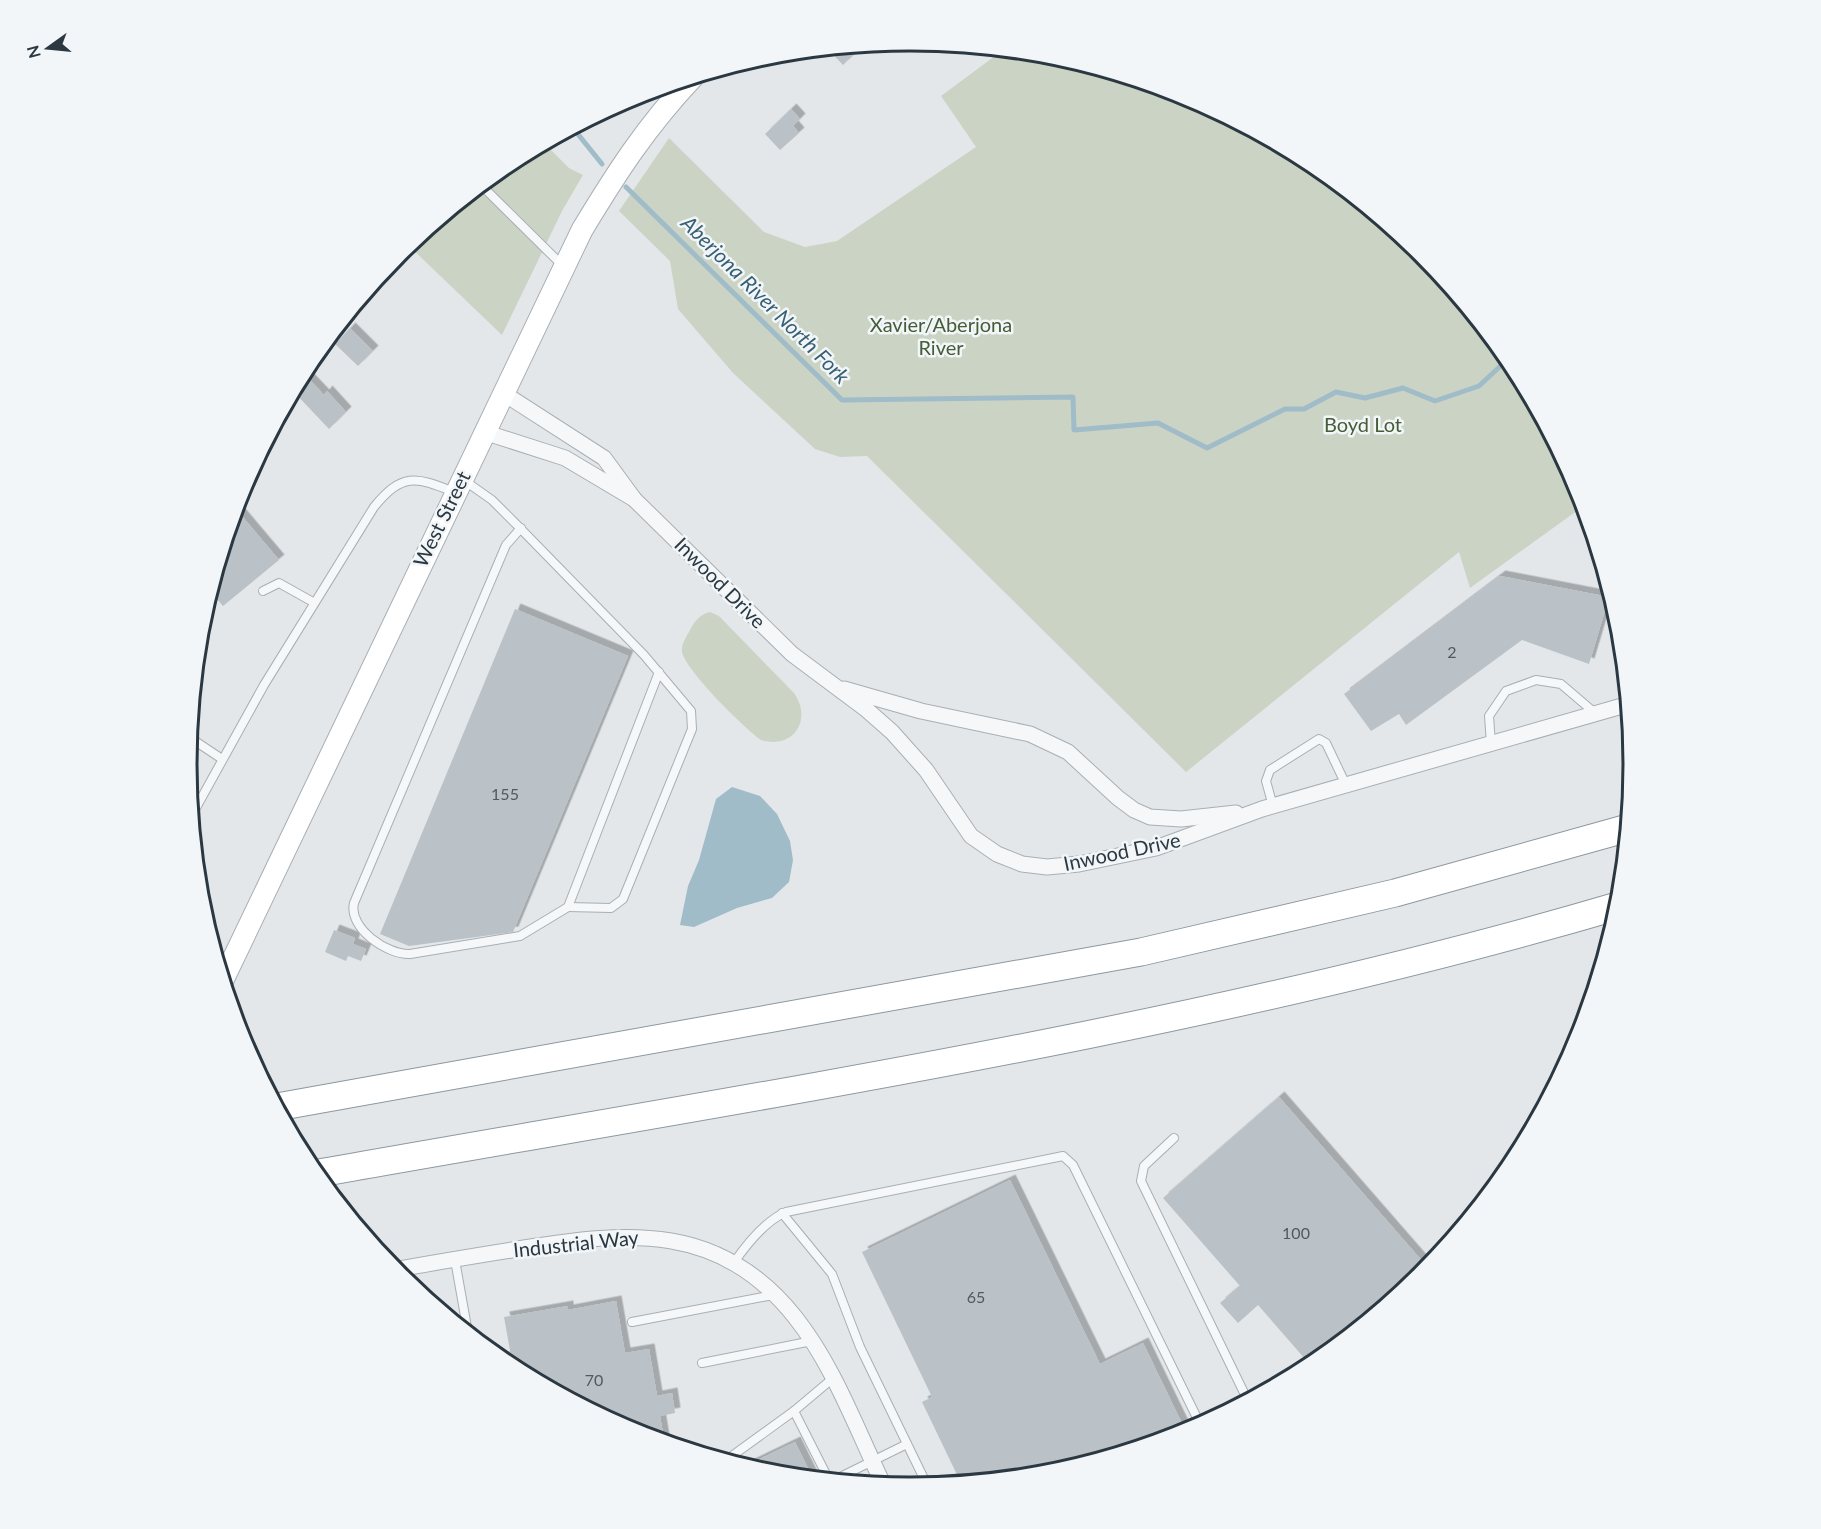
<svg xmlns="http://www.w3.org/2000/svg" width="1821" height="1529" viewBox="0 0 1821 1529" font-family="Lato,sans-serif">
  <defs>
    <filter id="shadow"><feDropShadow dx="5.5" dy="-5.5" stdDeviation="0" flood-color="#0004"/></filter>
  </defs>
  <rect width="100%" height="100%" fill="#e3e7ea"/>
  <!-- green -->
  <g fill="#cbd4c4">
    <polygon points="1003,50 1052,54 1188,96 1313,163 1423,253 1513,363 1580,488 1585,505 1470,588 1459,552 1186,772 867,456 840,457 815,449 733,373 678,309 670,261 619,211 669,138 764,232 805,247 837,241 976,147 941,96"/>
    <polygon points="544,143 569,168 583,175 562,211 502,335 408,245 509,162"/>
    <path d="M 710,612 L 719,616 L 794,693 C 813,720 793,750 761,740 C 744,728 686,671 682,652 C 681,645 686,637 690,630 C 694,622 700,614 710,612 Z"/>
  </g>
  <!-- water -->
  <polygon fill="#a0bcc8" points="732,787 760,796 777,814 790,841 793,860 789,882 772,898 737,908 694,927 680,925 688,886 699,860 716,799"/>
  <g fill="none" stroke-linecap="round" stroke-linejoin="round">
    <!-- stream -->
    <g stroke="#a0bcc8" stroke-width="5">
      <polyline points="573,128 602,164"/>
      <polyline points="626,187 842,400 1073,397 1074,430 1158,423 1207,448 1285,409 1304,409 1336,392 1365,398 1403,388 1435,401 1479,386 1509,358"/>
    </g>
  </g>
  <!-- building -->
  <g fill="#bac2c7" filter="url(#shadow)">
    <polygon points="878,44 871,52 864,45 867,45"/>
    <polygon points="864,45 843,65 828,49 836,48"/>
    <polygon points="791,109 800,119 793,126 799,133 780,150 765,134"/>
    <polygon points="350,328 373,351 358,366 335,344"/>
    <polygon points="304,374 324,395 327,391 346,412 329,429 293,391"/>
    <polygon points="235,508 279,560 223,606 210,591"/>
    <polygon points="1500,576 1609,597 1589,664 1522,640 1406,725 1399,714 1371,731 1344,694"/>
    <polygon points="515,609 628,656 513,932 409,946 380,934"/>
    <polygon points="334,930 355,938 353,944 366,949 361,961 348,956 346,961 325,952"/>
    <polygon points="1279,1097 1429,1269 1312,1367 1258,1305 1238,1323 1220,1303 1240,1286 1163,1198"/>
    <polygon points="1010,1180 1100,1364 1143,1343 1187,1434 1051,1475 961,1483 922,1402 932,1397 862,1252"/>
    <polygon points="616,1301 625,1353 649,1349 657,1396 672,1393 675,1413 660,1416 664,1440 633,1433 508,1366 498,1358 511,1356 504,1317 568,1306 568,1310"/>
    <polygon points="795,1442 813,1479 769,1475 743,1467"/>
  </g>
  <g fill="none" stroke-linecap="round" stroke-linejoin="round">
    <!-- lane casing -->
    <g stroke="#a8afb4" stroke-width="10">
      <g id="lane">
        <polyline points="481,185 563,266"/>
        <polyline points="465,481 492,500 518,526 644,655 691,711 692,729 623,899 611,908 568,907"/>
        <path d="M 521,528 L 506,545 L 354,903 C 348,928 387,955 410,954 L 520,936 L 568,907 L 659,672"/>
        <polyline points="263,591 279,583 313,602"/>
        <polyline points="189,737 222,759"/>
        <polyline points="1491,744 1489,716 1506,691 1536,680 1561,684 1595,713"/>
        <polyline points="1273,806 1266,781 1270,770 1319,739 1326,743 1346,785"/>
        <path d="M 192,815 L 264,685 L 374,507 C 402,473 415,476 454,492"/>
        <polyline points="1174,1138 1144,1166 1141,1181 1248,1401"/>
        <polyline points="782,1213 832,1274 860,1347 928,1487"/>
        <polyline points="455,1260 468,1333"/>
        <path d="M 733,1264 C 746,1245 765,1221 786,1212 L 1063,1156 L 1073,1165 L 1201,1426"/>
        <polyline points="403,1268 406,1282"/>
        <polyline points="632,1322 773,1295"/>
        <polyline points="702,1363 812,1341"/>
        <polyline points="725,1461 794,1411"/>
        <polyline points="829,1480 794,1411 832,1379"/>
        <polyline points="832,1481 907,1444"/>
      </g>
    </g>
    <!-- street casing -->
    <g stroke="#a8afb4" stroke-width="17">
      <g id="street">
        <polyline points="503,393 604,458 634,499 792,654 867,710 892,732 926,770 971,836 997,854 1022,864 1047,867 1079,864 1156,848 1262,809 1629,704"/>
        <polyline points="484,432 565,458 634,499"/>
        <polyline points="844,689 921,711 1030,734 1068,752 1118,798 1134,810 1150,817 1181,819 1236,813"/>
        <path d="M 393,1270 C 437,1262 480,1255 524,1248 C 629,1231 720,1223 795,1317 C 834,1366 857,1430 884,1486"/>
      </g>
    </g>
    <!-- secondary casing -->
    <g stroke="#a8afb4" stroke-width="23">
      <path id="secondary" d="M 223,980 L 582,230 C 617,172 646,127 693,77"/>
    </g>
    <!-- highway casing -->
    <g stroke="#8b98a0" stroke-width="29">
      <g id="highway">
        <polyline points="277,1107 1141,952 1395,893 1628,828"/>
        <path d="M 314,1174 C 752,1096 1194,1031 1621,905"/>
      </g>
    </g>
    <!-- lane -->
    <use href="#lane" stroke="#f5f7f9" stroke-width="8"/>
    <!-- street -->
    <use href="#street" stroke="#f5f7f9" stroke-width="15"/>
    <!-- secondary -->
    <use href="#secondary" stroke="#fff" stroke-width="21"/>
    <!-- highway -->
    <use href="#highway" stroke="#fff" stroke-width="27"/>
  </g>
  <g text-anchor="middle" stroke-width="5" stroke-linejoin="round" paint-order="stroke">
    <!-- number labels -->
    <g font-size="16" fill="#4f5a63">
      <text x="1452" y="658">2</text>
      <text x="505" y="800">155</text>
      <text x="1296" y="1239">100</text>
      <text x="976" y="1303">65</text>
      <text x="594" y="1386">70</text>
    </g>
    <!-- park labels -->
    <g font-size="20" fill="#475d39" stroke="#f2f6f8">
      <text x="941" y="332">Xavier/Aberjona<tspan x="941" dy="23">River</tspan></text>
      <text x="1363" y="432">Boyd Lot</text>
    </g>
    <!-- street labels -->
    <g font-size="20" fill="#2b3842" stroke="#f2f6f8">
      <text transform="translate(442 519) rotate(-64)" y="7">West Street</text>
      <text transform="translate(720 583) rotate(45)" y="7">Inwood Drive</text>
      <text transform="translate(1122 852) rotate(-12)" y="7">Inwood Drive</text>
      <text transform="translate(576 1244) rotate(-6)" y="7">Industrial Way</text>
    </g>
    <!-- water labels -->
    <g font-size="21" font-style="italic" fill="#375f74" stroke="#f2f6f8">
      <text transform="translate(765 300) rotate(45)" y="7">Aberjona River North Fork</text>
    </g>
  </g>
  <!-- crop -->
  <path d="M0 0H1821V1529H0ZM197 764a713 713 0 1 1 1426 0a713 713 0 1 1-1426 0Z" fill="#f2f6f8" fill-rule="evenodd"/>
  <path fill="none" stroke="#2b3842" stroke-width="3" d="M197 764a713 713 0 1 1 1426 0a713 713 0 1 1-1426 0Z"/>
  <!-- north arrow -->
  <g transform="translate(48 48) rotate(255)" stroke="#f2f6f8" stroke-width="4.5" paint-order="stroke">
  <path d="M0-4.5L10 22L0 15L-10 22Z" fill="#2b3842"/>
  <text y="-9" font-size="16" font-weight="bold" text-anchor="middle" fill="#2b3842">N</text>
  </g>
</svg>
